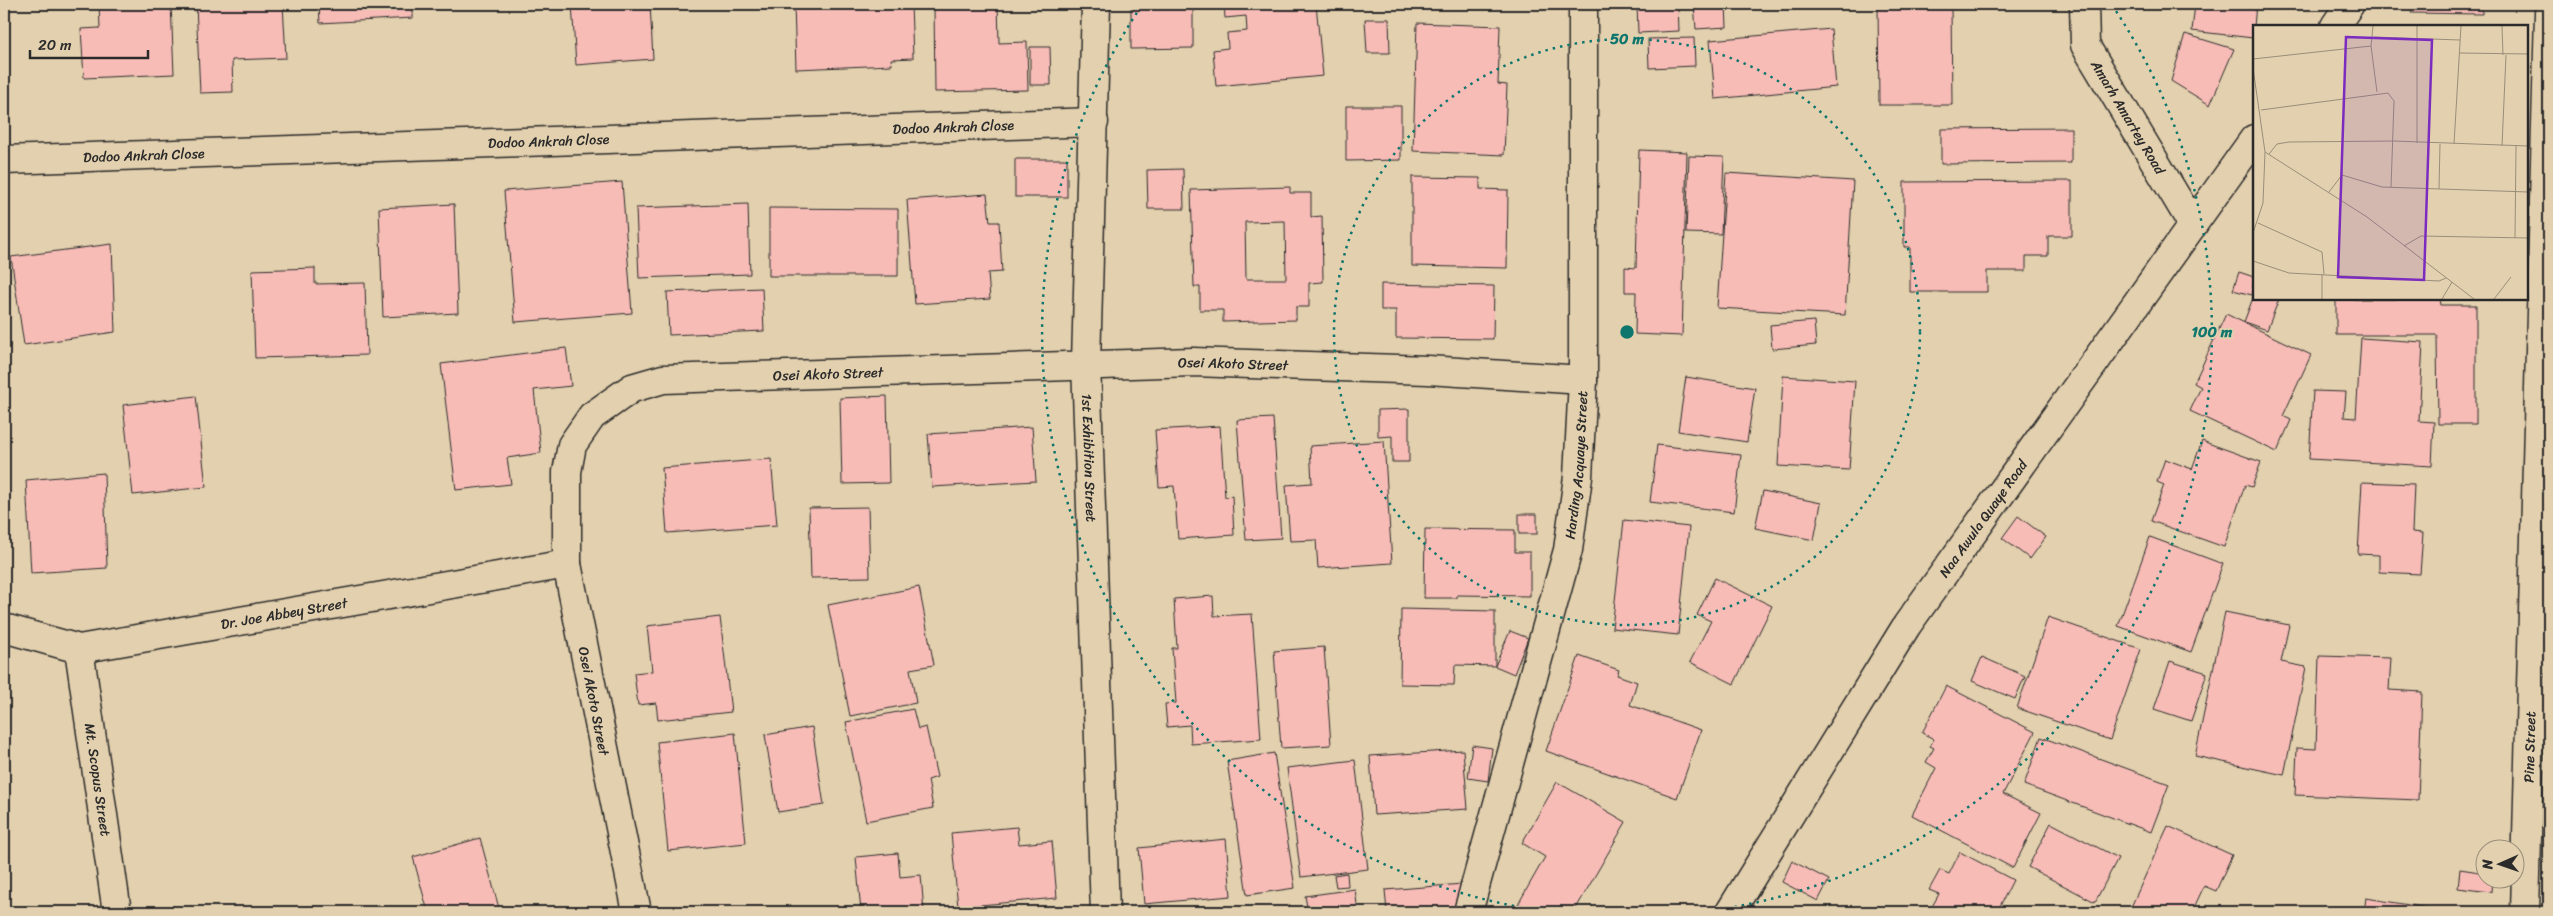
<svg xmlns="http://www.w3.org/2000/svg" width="2553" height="916" viewBox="0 0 2553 916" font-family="Sriracha,sans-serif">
  <rect width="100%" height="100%" fill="#e3d0ae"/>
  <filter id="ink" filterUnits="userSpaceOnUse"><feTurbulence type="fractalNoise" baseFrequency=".02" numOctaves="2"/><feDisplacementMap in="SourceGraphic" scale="10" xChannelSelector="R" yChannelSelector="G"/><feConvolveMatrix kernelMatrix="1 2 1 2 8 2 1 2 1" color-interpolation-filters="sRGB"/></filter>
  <g filter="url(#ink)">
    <!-- building -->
    <g fill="#f8bcb7" stroke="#2b2b2b" fill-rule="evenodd">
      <polygon points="99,4 171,4 174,74 84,78 81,29 100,28"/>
      <polygon points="196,4 283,4 286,58 232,60 233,92 200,93"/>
      <polygon points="319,4 413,4 413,18 320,23"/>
      <polygon points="572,4 650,4 653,59 576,65"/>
      <polygon points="794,4 911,4 913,58 891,59 892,65 796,69"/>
      <polygon points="934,4 998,4 999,43 1027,42 1028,90 935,92"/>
      <polygon points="1131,4 1193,4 1193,48 1131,49"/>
      <polygon points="1224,4 1316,4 1323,76 1216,86 1213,50 1228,48 1227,33 1247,31 1246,16 1225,18"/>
      <polygon points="1637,4 1678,4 1679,31 1638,33"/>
      <polygon points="1694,4 1726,4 1727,27 1696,29"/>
      <polygon points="1878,4 1951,4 1952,105 1879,105"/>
      <polygon points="2195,4 2256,4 2253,38 2192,31"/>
      <polygon points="2415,4 2482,4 2482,14 2411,13"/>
      <polygon points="1365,19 1389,19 1390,53 1367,53"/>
      <polygon points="1417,23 1500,26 1498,84 1507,85 1504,155 1413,151"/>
      <polygon points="1831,29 1836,87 1715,99 1710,40"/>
      <polygon points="2185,34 2234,49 2210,105 2171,81"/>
      <polygon points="1694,38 1695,66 1649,68 1648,39"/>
      <polygon points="1030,47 1050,47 1051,85 1030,85"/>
      <polygon points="1346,106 1401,106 1401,160 1346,161"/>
      <polygon points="2071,128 2071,163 1941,164 1941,129"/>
      <polygon points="1639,150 1687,152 1682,336 1635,334 1636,292 1625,292 1625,267 1636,268"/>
      <polygon points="1689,156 1724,157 1721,234 1686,233"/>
      <rect x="1015" y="159" width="52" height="38"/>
      <polygon points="1183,169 1184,209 1148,209 1147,170"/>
      <polygon points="1726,173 1853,181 1845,315 1717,308"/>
      <polygon points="1412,177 1480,178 1480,189 1508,190 1507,268 1412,266"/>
      <polygon points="2072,181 2072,236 2048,236 2048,256 2026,256 2026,271 1987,271 1987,292 1910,292 1910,247 1904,247 1904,182"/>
      <polygon points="622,182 632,313 515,322 504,191"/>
      <path d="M 1290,187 L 1290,193 L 1311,193 L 1311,217 L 1322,216 L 1323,282 L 1309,283 L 1309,307 L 1296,307 L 1296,320 L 1223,322 L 1223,310 L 1200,310 L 1200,287 L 1194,287 L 1191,190 ZM 1285,221 L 1286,279 L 1246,279 L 1245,222 Z"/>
      <polygon points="987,194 990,222 999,222 1002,272 988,273 990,299 915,304 907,200"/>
      <polygon points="454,204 458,313 383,317 379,208"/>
      <polygon points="748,204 750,274 639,278 636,208"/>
      <polygon points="769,208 898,209 898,276 769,276"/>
      <polygon points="112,244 115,332 24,345 11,257"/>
      <polygon points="315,268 315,284 365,283 367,355 255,358 252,270"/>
      <polygon points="2239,272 2254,277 2252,295 2233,290"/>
      <polygon points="1381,284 1494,286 1493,339 1396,338 1396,310 1381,310"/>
      <polygon points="762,288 764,331 669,335 667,292"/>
      <polygon points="2254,295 2254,299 2279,299 2267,330 2244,322"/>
      <polygon points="2336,299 2440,299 2441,305 2476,305 2476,424 2438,424 2437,335 2336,335"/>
      <polygon points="2226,314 2311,355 2283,416 2291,420 2277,452 2190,411 2201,387 2194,383"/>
      <polygon points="1814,321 1816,345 1772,349 1770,325"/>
      <polygon points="2361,338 2423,342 2419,421 2434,422 2432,466 2309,459 2313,391 2346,392 2344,417 2356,418"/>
      <polygon points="566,348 571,386 534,390 541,453 507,458 511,484 456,490 441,364"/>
      <polygon points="1783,376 1855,381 1849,470 1778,466"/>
      <polygon points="1686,377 1755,388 1747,442 1678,431"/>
      <polygon points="196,396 206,487 133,495 123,405"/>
      <polygon points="887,396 889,483 842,484 840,398"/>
      <polygon points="1409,409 1409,462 1392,462 1392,436 1378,437 1378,410"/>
      <polygon points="1273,418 1281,538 1246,540 1237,420"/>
      <polygon points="1220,426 1225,497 1232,496 1234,535 1178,539 1174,486 1159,487 1155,430"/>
      <polygon points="1032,427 1036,481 932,487 928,434"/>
      <polygon points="1384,441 1392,563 1318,568 1316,540 1290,541 1286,485 1312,483 1310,446"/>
      <polygon points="2202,441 2261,462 2252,487 2245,485 2224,547 2151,521 2164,485 2157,482 2165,459 2192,469"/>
      <polygon points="1657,445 1741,455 1734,512 1650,502"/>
      <polygon points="771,459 777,525 667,533 662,468"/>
      <polygon points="104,473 107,568 31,573 26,480"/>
      <polygon points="2362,482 2414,484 2412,532 2423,533 2420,574 2379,572 2379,555 2358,554"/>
      <polygon points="1763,491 1821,503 1814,540 1755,528"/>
      <polygon points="868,507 870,577 811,578 809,508"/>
      <rect x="1519" y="514" width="18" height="20"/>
      <polygon points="2018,516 2046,537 2030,559 2002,538"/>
      <polygon points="1624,520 1689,527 1678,635 1612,628"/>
      <polygon points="1425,529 1515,530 1515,552 1530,552 1530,596 1457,595 1457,598 1424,598"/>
      <polygon points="2150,537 2223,564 2191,652 2118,626"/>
      <polygon points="1715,578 1772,606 1734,684 1690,662 1711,621 1697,615"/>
      <polygon points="919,587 934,665 910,669 916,703 850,716 828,605"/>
      <polygon points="1213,596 1214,616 1252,614 1261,739 1191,744 1190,725 1167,727 1165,704 1176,703 1172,648 1177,648 1174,599"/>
      <polygon points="1401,609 1495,611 1495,666 1455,665 1454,685 1400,684"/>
      <polygon points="2225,612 2289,625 2281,662 2306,667 2284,775 2195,756"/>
      <polygon points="720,617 731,712 658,720 656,703 638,705 634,673 652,671 647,626"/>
      <polygon points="2048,617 2141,649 2110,740 2017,708"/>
      <polygon points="1510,631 1528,638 1514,674 1495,666"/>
      <polygon points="1324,647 1331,745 1281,748 1274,651"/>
      <polygon points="1579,656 1619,670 1617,675 1637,682 1630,705 1701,730 1677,798 1546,751"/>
      <polygon points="2319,656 2391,658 2389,690 2422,692 2418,800 2295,795 2297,748 2316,749"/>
      <polygon points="1982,657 2025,676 2015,699 1972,681"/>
      <polygon points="2170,661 2207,673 2191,721 2154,709"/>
      <polygon points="1946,686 2035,732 2003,794 2041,813 2013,868 1912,815 1936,768 1926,762 1934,748 1930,746 1934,739 1922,733"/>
      <polygon points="913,709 918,729 926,727 937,777 928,780 933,808 866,821 846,722"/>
      <polygon points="812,727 824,805 778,812 765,735"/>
      <polygon points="735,733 746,843 668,851 657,742"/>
      <polygon points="2041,737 2169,784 2151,832 2024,785"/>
      <polygon points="1472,745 1492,748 1488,781 1468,778"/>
      <polygon points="1463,750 1468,809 1374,815 1370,756"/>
      <polygon points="1274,753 1295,888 1247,895 1227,761"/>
      <polygon points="1355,760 1368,869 1301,877 1287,768"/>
      <polygon points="1557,782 1626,822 1574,912 1523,912 1516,908 1545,857 1522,843"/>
      <polygon points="2051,823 2118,858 2095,902 2028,867"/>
      <polygon points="2168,826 2232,855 2216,891 2204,886 2192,912 2143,912 2131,907"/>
      <polygon points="1017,827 1019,844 1052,841 1057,898 958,907 951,833"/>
      <polygon points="480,838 500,912 428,912 413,857"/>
      <polygon points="1226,839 1231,896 1144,904 1139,848"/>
      <polygon points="1960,852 2013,880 1997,912 1929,912 1939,894 1929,890 1940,870 1949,874"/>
      <polygon points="898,853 900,877 921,875 924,912 861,912 856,857"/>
      <polygon points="1792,861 1829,880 1818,901 1782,882"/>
      <polygon points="2460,869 2486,873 2486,878 2492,878 2491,892 2458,888"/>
      <polygon points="1347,873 1348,886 1336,887 1334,875"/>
      <polygon points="1463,884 1465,912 1387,912 1385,890"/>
      <polygon points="1355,889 1358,912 1308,912 1305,896"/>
      <polygon points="2366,898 2452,912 2364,912"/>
    </g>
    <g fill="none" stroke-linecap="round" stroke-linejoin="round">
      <!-- minor casing -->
      <g stroke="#2b2b2b" stroke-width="31">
        <g id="minor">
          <path id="s1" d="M 1096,4 L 1086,363 L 1105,912"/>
          <path id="s2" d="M 2084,4 L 2085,45 L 2193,225"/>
          <polyline points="2335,26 2350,4"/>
          <path id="s3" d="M 4,160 L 1094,122"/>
          <path id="s4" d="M 4,628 L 79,649 L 567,564"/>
          <path id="s5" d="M 79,649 L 117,912"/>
          <path id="s6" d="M 637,912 L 567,564 L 567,472 L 572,445 L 592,416 L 632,388 L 663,379 L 1193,362 L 1428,370 L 1583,380"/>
          <path id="s7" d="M 1468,912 L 1568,550 L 1578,477 L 1583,380 L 1583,4"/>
          <path id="s8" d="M 1730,912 L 1907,625 L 2254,139"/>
          <path id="s9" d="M 2525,912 L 2549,13"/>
        </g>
      </g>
      <!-- minor -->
      <use href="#minor" stroke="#e3d0ae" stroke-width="28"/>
    </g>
  </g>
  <!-- distance rings -->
  <g fill="none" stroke="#0f766e" stroke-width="2.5" stroke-dasharray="2.5 5">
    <circle cx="1627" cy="332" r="293"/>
    <path d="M1551 912A585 585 0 0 1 1142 5M2112 5A585 585 0 0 1 1703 912"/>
  </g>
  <g text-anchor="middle" stroke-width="4" stroke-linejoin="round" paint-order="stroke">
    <!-- street labels -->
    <g font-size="14" fill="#2b2b2b" stroke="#e3d0ae">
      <text dy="5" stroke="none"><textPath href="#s2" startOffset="125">Amarh Amartey Road</textPath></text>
      <text dy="5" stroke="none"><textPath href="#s3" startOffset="950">Dodoo Ankrah Close</textPath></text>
      <text dy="5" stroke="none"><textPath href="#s3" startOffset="545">Dodoo Ankrah Close</textPath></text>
      <text dy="5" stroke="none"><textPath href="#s3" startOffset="140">Dodoo Ankrah Close</textPath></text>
      <text dy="5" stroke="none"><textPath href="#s6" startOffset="1161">Osei Akoto Street</textPath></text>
      <text dy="5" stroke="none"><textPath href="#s6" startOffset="756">Osei Akoto Street</textPath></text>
      <text dy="5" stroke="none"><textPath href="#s1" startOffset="454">1st Exhibition Street</textPath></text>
      <text dy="5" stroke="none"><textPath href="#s7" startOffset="461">Harding Acquaye Street</textPath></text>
      <text dy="5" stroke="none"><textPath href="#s8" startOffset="468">Naa Awula Quaye Road</textPath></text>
      <text dy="5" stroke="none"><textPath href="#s4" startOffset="286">Dr. Joe Abbey Street</textPath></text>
      <text transform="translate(594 701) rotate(79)" y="5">Osei Akoto Street</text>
      <text dy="5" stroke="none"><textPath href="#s9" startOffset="165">Pine Street</textPath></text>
      <text dy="5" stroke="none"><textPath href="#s5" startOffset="132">Mt. Scopus Street</textPath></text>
    </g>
  </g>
  <!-- overview -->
  <g transform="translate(2253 25)">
    <rect width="275" height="275" fill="#e3d0ae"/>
    <path fill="none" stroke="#998e7a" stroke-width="1" d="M 120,1 L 118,21 L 124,67M 164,1 L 164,118M 249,1 L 250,30M 121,12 L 207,15M 207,28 L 275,29M 0,34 L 118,21M 0,43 L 12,127 L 10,178 L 0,208M 8,85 L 135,68 L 141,76 L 138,163M 201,119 L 208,1M 249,121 L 253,30M 12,127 L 114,192 L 221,274M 16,129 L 24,119 L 36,117 L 141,116 L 275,121M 186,164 L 187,119M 76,167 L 89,150 L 129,162 L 275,167M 5,198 L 69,227 L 71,249M 262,213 L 263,121M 151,221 L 168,211 L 275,213M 0,236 L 36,248 L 186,256 L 193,253M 69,249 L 69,274M 189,274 L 199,257M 241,274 L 258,252"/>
    <path fill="#7b2cbf" fill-opacity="0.15" stroke="#7b2cbf" stroke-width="2.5" d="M 93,12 L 179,15 L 171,255 L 85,252 Z"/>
    <rect width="275" height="275" fill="none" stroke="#2b2b2b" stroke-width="2.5"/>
  </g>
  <circle cx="1627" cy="332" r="8" fill="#0f766e" stroke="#e3d0ae" stroke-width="2.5"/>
  <g font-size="15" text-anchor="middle" font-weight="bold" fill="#0f766e" stroke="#e3d0ae" stroke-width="4" stroke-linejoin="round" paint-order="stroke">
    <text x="1627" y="44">50 m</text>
    <text x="2212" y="337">100 m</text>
  </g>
  <!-- margin -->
  <rect width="2553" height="916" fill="none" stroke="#e3d0ae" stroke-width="20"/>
  <rect x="10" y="10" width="2533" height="896" fill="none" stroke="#2b2b2b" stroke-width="2" filter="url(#ink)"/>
  <!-- north arrow -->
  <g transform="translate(2500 864) rotate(268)"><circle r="24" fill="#e3d0ae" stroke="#998e7a"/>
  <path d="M0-4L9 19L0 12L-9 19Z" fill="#2b2b2b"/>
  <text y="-8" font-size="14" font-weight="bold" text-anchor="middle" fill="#2b2b2b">N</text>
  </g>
  <!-- scale -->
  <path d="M30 50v8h118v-8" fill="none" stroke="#2b2b2b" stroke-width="2.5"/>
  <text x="38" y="50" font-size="15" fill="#2b2b2b" stroke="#e3d0ae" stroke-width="4" paint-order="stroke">20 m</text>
</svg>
